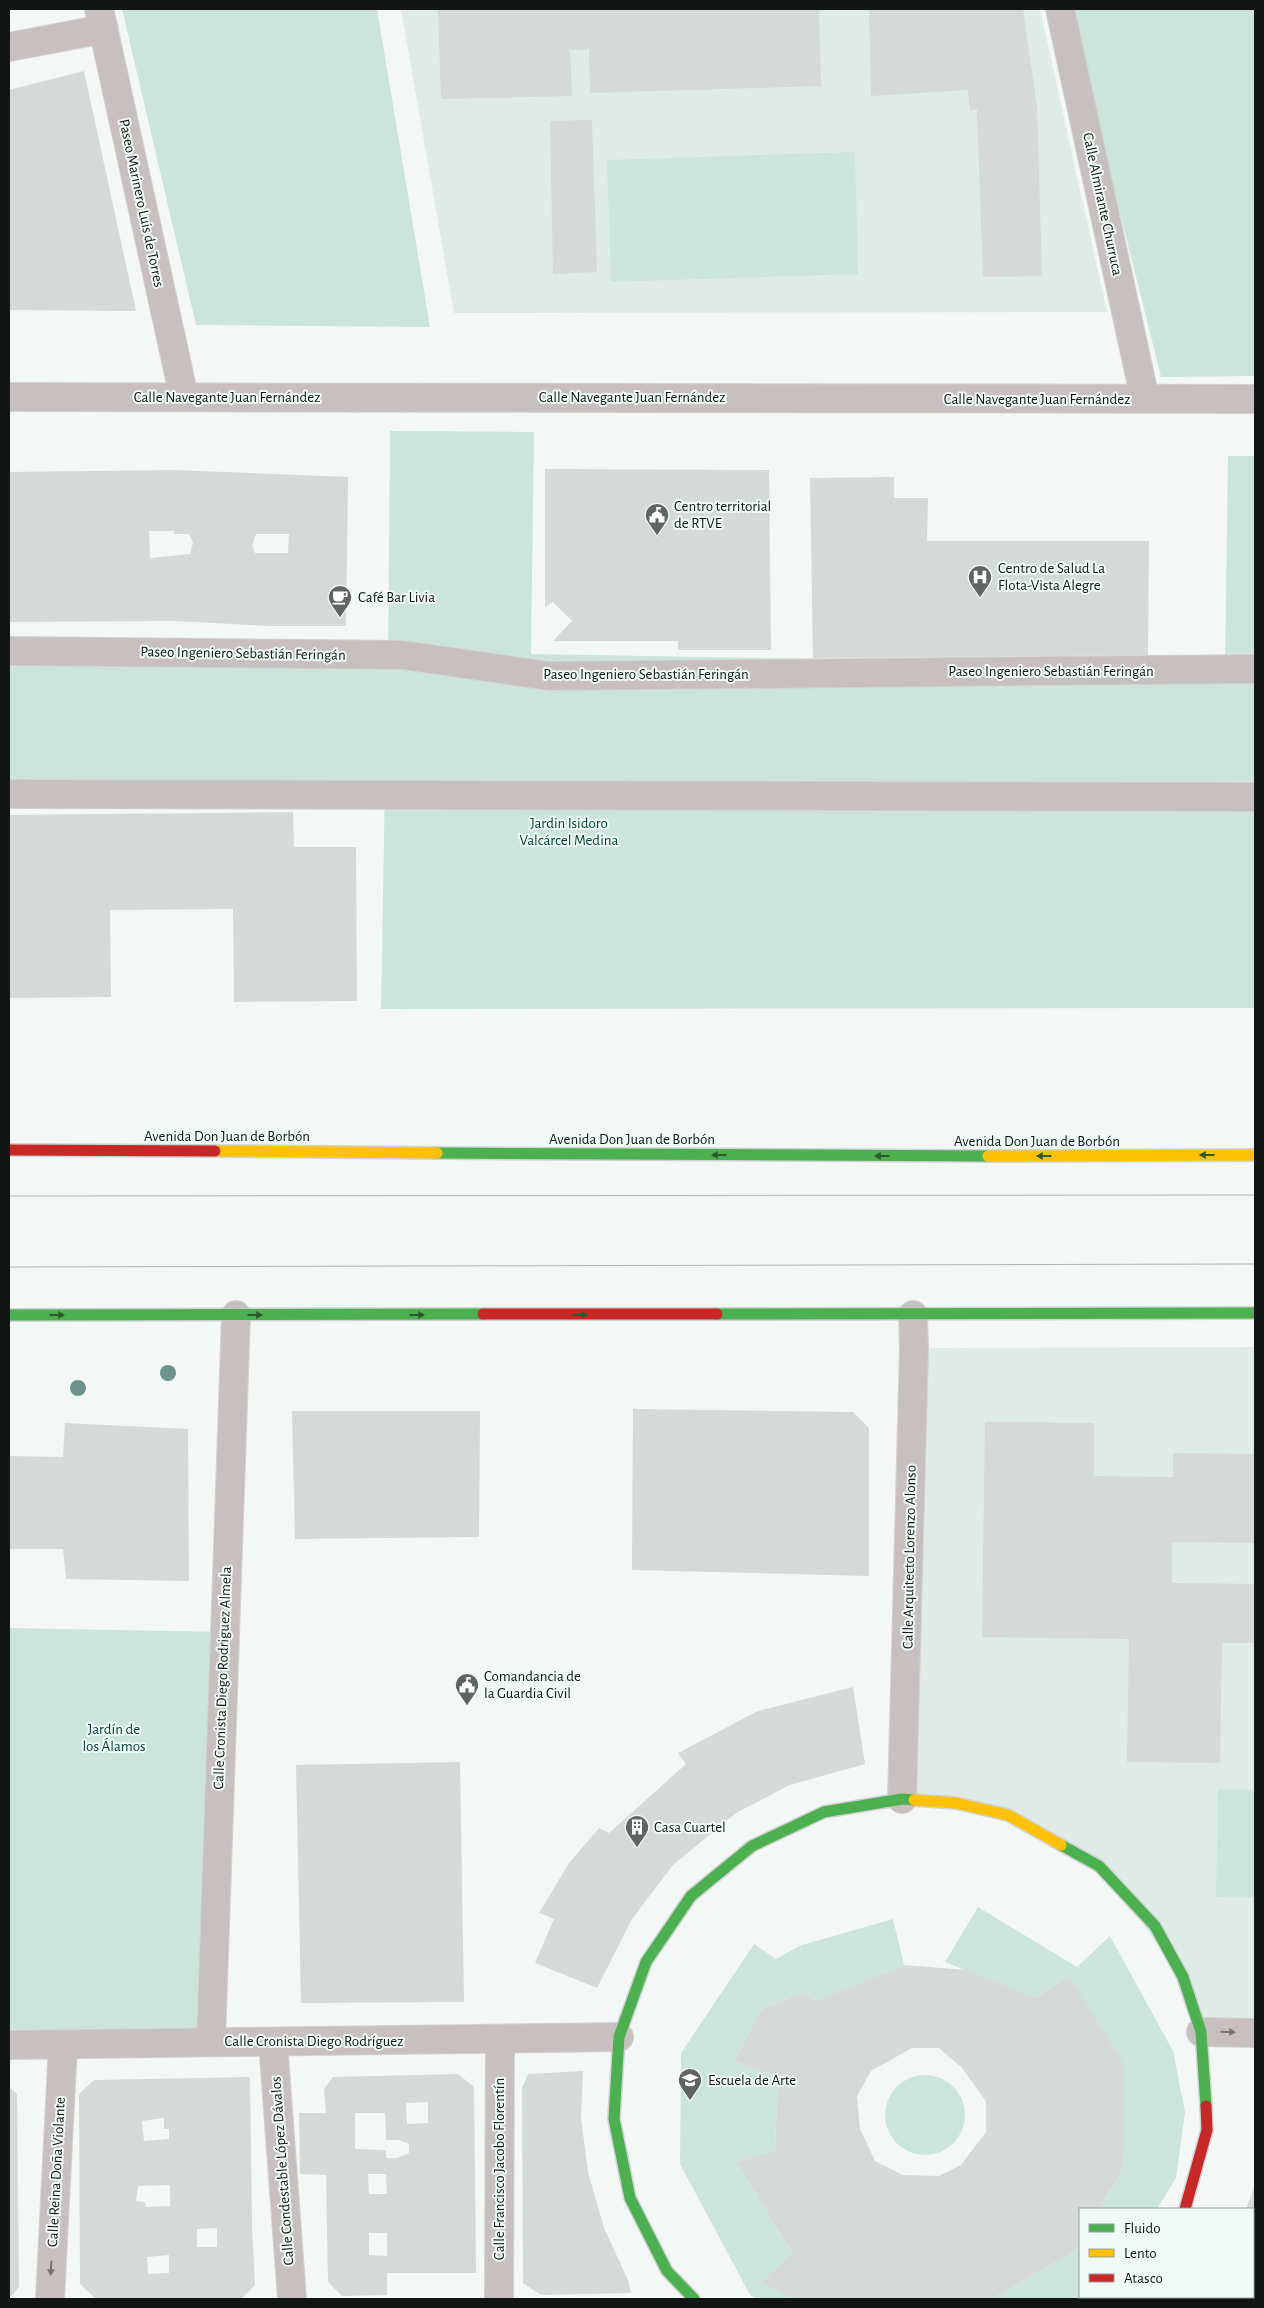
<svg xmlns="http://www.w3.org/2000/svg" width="1264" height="2308" viewBox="0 0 1264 2308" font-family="'Alegreya Sans',sans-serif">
  <rect width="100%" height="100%" fill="#f3f8f6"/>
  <!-- built -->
  <g fill="#deebe7">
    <polygon points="401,9 1040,9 1107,312 454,313"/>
    <polygon points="1255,1347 1255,2033 1201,2032 1183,1977 1099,1866 1008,1815 902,1799 914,1348"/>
  </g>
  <!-- green -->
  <g fill="#cbe5dc">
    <polygon points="122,9 377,9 430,327 196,325"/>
    <polygon points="1069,9 1255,9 1255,376 1161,377"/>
    <polygon points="855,152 858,274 611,282 607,160"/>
    <polygon points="390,431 534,432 531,654 1225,666 1228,456 1255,456 1255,1008 381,1009 385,782 9,779 9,664 388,666"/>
    <polygon points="9,1628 223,1632 211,2041 9,2045"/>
    <polygon points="1218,1789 1255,1790 1255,1898 1216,1897"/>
    <polygon points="978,1907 1077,1967 1110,1936 1173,2051 1185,2112 1176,2178 1157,2209 1099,2209 1123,2169 1069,1976 1035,1998 945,1962"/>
    <polygon points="893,1919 904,1965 817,2001 802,1992 762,2009 734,2061 778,2077 775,2150 736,2162 792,2253 763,2282 793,2299 758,2299 750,2295 680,2164 681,2053 754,1944 776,1959 802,1945"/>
    <circle cx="925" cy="2115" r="40"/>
    <polygon points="1080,2242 1080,2297 1099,2297 1095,2299 991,2299 1075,2251"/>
  </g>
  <!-- building -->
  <g fill="#d5d9d7" fill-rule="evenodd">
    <polygon points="438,9 819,9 821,86 590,93 589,49 570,50 572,96 441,99"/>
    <polygon points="869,9 1023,9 1037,106 1042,276 983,277 977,109 970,111 968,90 871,96"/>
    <polygon points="84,71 136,311 9,310 9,90"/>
    <polygon points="592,120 597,272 553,274 550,121"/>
    <polygon points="545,469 769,470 771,650 678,650 678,641 553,641 572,621 553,602 545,607"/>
    <path d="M 174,470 L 348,477 L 346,626 L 268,626 L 174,621 L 9,622 L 9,472 ZM 149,531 L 174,531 L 174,534 L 189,534 L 193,543 L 190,554 L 150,558 ZM 256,534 L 289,534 L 288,553 L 255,553 L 252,545 Z"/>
    <polygon points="894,477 894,498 928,498 927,541 1149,541 1148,655 813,658 810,478"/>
    <polygon points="293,812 294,847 356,847 357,1001 234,1002 233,909 110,910 111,997 9,998 9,815"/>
    <polygon points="633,1409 853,1412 869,1428 869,1576 632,1570"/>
    <polygon points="292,1411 480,1411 479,1537 295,1539"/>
    <polygon points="985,1422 1094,1423 1094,1476 1173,1477 1173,1453 1255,1454 1255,1543 1172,1542 1172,1583 1255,1584 1255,1643 1222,1643 1220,1763 1127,1762 1129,1639 982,1637"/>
    <polygon points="65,1423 188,1429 189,1581 66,1579 63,1549 9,1549 9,1456 63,1457"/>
    <polygon points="853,1687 865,1764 790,1785 736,1813 673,1865 632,1919 597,1988 535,1963 554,1919 539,1913 569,1863 599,1828 609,1833 686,1764 678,1753 758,1711"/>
    <polygon points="460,1762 464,2002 301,2003 296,1765"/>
    <path d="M 904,1965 L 966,1970 L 1035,1998 L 1069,1976 L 1124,2065 L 1123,2169 L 1099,2209 L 1080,2209 L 1080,2242 L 1075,2251 L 991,2299 L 793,2299 L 762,2282 L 792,2253 L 736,2162 L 775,2150 L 778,2077 L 734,2061 L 762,2009 L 802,1992 L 817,2001 ZM 912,2048 L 939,2048 L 962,2068 L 986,2101 L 986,2132 L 961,2165 L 939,2176 L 903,2175 L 875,2161 L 860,2129 L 857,2096 L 871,2071 Z"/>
    <polygon points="583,2071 581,2118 588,2172 604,2228 628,2280 631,2293 541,2295 523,2283 522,2088 528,2074"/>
    <path d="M 458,2074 L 474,2087 L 476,2273 L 387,2273 L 387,2295 L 342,2296 L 328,2282 L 326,2175 L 300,2174 L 299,2113 L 326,2113 L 324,2089 L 333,2077 ZM 428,2102 L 428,2123 L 407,2124 L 406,2103 ZM 355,2113 L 385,2113 L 386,2140 L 398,2140 L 409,2144 L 409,2153 L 397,2158 L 386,2158 L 386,2150 L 355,2149 ZM 368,2174 L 386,2174 L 387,2194 L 369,2194 ZM 369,2233 L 387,2233 L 387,2256 L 369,2255 Z"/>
    <path d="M 250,2077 L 252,2227 L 255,2285 L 242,2298 L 96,2299 L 80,2284 L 79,2094 L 94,2080 ZM 164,2118 L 164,2129 L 169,2129 L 169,2139 L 144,2141 L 142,2121 ZM 170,2185 L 170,2206 L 146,2207 L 145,2202 L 136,2201 L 138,2186 ZM 217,2228 L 217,2247 L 197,2247 L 197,2229 ZM 169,2255 L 169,2273 L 148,2274 L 147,2257 Z"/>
    <polygon points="9,2087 17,2094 19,2287 9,2299"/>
    <polygon points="1255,2185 1255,2270 1253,2270 1253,2209 1246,2209"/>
    <polygon points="1253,2291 1255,2291 1255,2299 1231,2299 1231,2297 1253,2297"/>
  </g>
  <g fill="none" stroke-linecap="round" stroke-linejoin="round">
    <!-- street casing -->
    <g stroke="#d0d3d2" stroke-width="30">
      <g id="street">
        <polyline points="99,9 184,397"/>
        <polyline points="1060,9 1145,399"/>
        <polyline points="9,47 104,29"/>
        <polyline points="9,397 1255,399"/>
        <polyline points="9,651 403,655 549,676 1255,669"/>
        <polyline points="9,794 1255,797"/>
        <polyline points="902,1799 914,1348 913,1315"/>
        <polyline points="1201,2032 1255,2033"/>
        <polyline points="211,2041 236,1315"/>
        <polyline points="273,2042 292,2299"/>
        <polyline points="9,2045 619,2037"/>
        <polyline points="50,2299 63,2044"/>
        <polyline points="499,2299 500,2039"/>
        <polyline points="1129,2299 1131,2297"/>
      </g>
    </g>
    <!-- fast casing -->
    <g stroke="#d0d3d2" stroke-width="14">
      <g id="fast">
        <polyline points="437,1153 988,1156"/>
        <polyline points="717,1314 1255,1313"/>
        <polyline points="9,1315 483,1314"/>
        <polyline points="1061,1845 1099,1866 1155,1926 1183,1977 1201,2032 1206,2106"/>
        <polyline points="694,2299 667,2271 630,2198 614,2119 619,2037 646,1962 691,1896 752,1846 824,1812 902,1799 914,1800"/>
      </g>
    </g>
    <!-- slow casing -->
    <g stroke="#d0d3d2" stroke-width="14">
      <g id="slow">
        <polyline points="215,1151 437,1153"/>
        <polyline points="988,1156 1255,1155"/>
        <polyline points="914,1800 956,1803 1008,1815 1061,1845"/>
      </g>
    </g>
    <!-- jam casing -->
    <g stroke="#d0d3d2" stroke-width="14">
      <g id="jam">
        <polyline points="9,1150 215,1151"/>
        <polyline points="483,1314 717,1314"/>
        <polyline points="1185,2209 1207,2130 1206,2106"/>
      </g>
    </g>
    <!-- street -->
    <use href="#street" stroke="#c8c0bf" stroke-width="28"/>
    <!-- fast -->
    <use href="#fast" stroke="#4caf50" stroke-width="11"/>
    <!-- slow -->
    <use href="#slow" stroke="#ffc107" stroke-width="11"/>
    <!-- jam -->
    <use href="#jam" stroke="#c62828" stroke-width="11"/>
    <!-- tram -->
    <g stroke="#b4b2b1" stroke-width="1">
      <polyline points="9,1196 1255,1195"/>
      <polyline points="9,1267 1255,1264"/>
    </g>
  </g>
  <!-- trees -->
  <g fill="#6d948c">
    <circle cx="168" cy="1373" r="8"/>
    <circle cx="78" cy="1388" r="8"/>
  </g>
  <!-- one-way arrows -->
  <defs><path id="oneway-solid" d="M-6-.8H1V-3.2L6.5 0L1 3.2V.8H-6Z" transform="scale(1.25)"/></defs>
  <g fill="#2c5a2e">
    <use href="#oneway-solid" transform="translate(719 1155) rotate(-180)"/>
    <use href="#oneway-solid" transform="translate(1207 1155) rotate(180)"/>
    <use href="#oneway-solid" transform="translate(882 1156) rotate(-180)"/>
    <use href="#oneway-solid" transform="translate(1044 1156) rotate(180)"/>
    <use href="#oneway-solid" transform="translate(57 1315)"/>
    <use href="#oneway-solid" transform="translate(255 1315)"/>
    <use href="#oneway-solid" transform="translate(417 1315)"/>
    <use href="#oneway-solid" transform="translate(580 1315)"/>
  </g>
  <g fill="#767372">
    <use href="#oneway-solid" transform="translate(1228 2032) rotate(1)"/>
    <use href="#oneway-solid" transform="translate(51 2268) rotate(93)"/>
  </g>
  <!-- icons -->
  <defs>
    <g id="civic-pin" transform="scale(1.25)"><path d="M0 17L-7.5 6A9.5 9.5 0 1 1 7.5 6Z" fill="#606462" stroke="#f0fbf7"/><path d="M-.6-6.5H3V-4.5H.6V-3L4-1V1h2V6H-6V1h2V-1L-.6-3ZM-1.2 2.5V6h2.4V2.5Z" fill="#fff"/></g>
    <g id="hospital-pin" transform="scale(1.25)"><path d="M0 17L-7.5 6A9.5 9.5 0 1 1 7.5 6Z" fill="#606462" stroke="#f0fbf7"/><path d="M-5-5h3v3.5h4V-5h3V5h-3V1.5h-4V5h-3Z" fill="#fff"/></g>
    <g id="cafe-pin" transform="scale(1.25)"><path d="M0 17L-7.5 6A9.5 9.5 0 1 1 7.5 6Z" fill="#606462" stroke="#f0fbf7"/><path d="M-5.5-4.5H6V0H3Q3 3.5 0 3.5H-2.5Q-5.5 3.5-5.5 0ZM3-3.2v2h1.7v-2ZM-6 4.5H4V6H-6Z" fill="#fff"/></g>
    <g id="building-pin" transform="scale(1.25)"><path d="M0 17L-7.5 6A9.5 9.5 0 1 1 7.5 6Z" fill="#606462" stroke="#f0fbf7"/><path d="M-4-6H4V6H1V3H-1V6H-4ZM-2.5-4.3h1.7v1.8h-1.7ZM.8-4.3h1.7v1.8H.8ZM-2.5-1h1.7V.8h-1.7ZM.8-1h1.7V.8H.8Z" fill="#fff"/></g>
    <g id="university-pin" transform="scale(1.25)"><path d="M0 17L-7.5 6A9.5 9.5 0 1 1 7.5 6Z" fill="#606462" stroke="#f0fbf7"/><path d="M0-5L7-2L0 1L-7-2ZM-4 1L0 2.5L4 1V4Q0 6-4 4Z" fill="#fff"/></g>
  </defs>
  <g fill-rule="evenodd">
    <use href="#civic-pin" x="657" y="515"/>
    <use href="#hospital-pin" x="980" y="577"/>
    <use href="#cafe-pin" x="340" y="597"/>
    <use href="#civic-pin" x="467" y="1685"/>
    <use href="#building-pin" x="637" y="1827"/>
    <use href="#university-pin" x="690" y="2080"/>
  </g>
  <g text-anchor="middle" stroke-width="4" stroke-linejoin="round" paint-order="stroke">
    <!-- street labels -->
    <g font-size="15" fill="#111513" stroke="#f0fbf7">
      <text transform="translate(142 203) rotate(78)" y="5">Paseo Marinero Luis de Torres</text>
      <text transform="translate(1103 204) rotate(78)" y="5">Calle Almirante Churruca</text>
      <text x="227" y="402">Calle Navegante Juan Fernández</text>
      <text x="632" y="402">Calle Navegante Juan Fernández</text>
      <text x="1037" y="404">Calle Navegante Juan Fernández</text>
      <text transform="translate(243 653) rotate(1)" y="5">Paseo Ingeniero Sebastián Feringán</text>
      <text x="1051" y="676">Paseo Ingeniero Sebastián Feringán</text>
      <text x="646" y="679">Paseo Ingeniero Sebastián Feringán</text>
      <text x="227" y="1141">Avenida Don Juan de Borbón</text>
      <text x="632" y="1144">Avenida Don Juan de Borbón</text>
      <text x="1037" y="1146">Avenida Don Juan de Borbón</text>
      <text transform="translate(909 1557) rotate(-89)" y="5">Calle Arquitecto Lorenzo Alonso</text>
      <text transform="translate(222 1678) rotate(-88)" y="5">Calle Cronista Diego Rodriguez Almela</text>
      <text x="314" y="2046">Calle Cronista Diego Rodríguez</text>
      <text transform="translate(499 2169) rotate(-90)" y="5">Calle Francisco Jacobo Florentín</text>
      <text transform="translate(282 2171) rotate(-94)" y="5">Calle Condestable López Dávalos</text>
      <text transform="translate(56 2172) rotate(-87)" y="5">Calle Reina Doña Violante</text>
    </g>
    <!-- poi labels -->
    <g font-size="15" fill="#111513" stroke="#f0fbf7" text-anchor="start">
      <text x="674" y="511">Centro territorial<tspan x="674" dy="17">de RTVE</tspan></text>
      <text x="998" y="573">Centro de Salud La<tspan x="998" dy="17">Flota-Vista Alegre</tspan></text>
      <text x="358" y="602">Café Bar Livia</text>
      <text x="484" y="1681">Comandancia de<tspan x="484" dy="17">la Guardia Civil</tspan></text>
      <text x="654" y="1832">Casa Cuartel</text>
      <text x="708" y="2085">Escuela de Arte</text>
    </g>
    <!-- park labels -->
    <g font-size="15" fill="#004335" stroke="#f0fbf7">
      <text x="569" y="828">Jardin Isidoro<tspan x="569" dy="17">Valcárcel Medina</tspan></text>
      <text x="114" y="1734">Jardín de<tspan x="114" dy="17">los Álamos</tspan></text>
    </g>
  </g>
  <!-- border -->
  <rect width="1264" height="2308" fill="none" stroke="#111513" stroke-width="20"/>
  <!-- legend -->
  <rect x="1079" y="2208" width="175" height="90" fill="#f0fbf7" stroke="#979f9c"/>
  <rect x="1089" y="2224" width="25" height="8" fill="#4caf50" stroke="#979f9c"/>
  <text x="1124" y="2233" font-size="15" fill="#111513">Fluido</text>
  <rect x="1089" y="2249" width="25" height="8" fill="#ffc107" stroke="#979f9c"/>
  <text x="1124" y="2258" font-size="15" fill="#111513">Lento</text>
  <rect x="1089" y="2274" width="25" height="8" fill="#c62828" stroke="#979f9c"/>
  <text x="1124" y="2283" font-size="15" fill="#111513">Atasco</text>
</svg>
